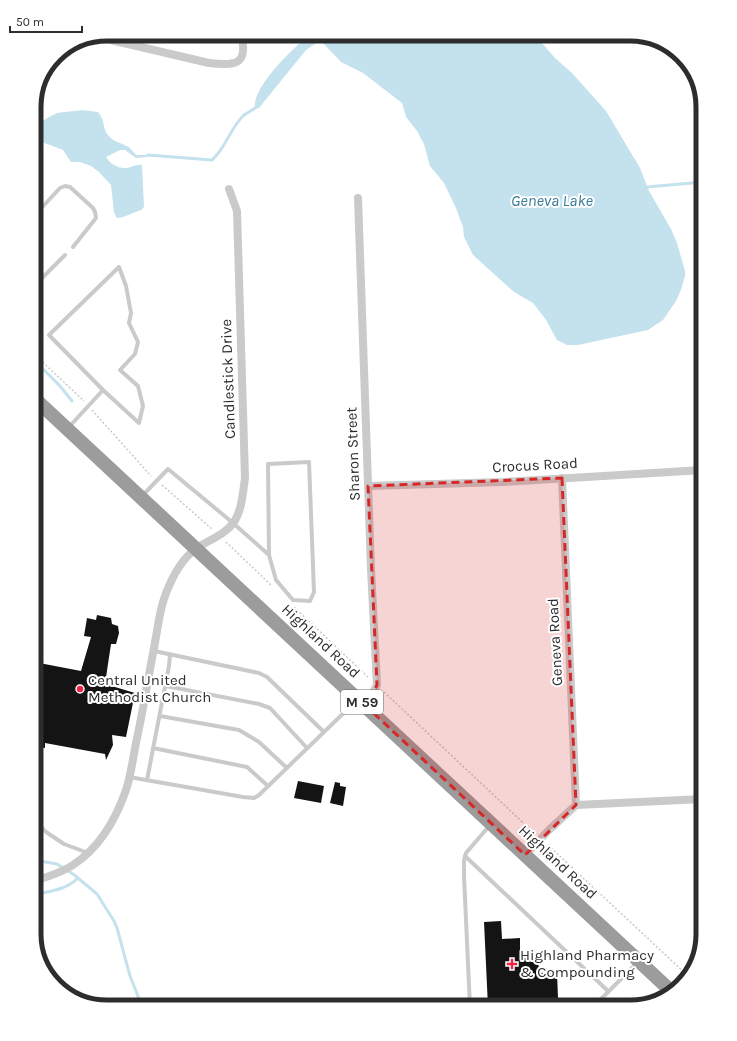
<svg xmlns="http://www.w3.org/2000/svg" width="737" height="1041" viewBox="0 0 737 1041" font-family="Karla,sans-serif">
  <rect width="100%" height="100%" fill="#fff"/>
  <!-- water -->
  <g fill="#c4e2ed">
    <path d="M 310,34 L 534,34 L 555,58 L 572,73 L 606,111 L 640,168 L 649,191 L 671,229 L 677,243 L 685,271 L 685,276 L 681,290 L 676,301 L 663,320 L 648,330 L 578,345 L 567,345 L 557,340 L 546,320 L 533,303 L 514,292 L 473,255 L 464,237 L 463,227 L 456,208 L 444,183 L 430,166 L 424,144 L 417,131 L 406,117 L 402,103 L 363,73 L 341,62 L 322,42 L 316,43 L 306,50 L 259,108 L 255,109 C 251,87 294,48 310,34 Z"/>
    <path d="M 82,110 L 98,112 C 106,122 102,128 108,135 C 112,141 120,143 127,146 C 131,148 133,152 136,155 L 148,155 L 147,157 L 136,158 L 125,150 L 120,150 L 106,157 C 109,163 119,169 126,168 C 131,168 136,164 142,165 L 144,207 L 141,210 L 123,217 L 118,218 L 116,217 L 114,212 L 111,185 L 99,172 L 91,166 L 80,162 L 71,162 L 63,150 L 34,139 L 34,122 C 44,123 47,117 55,114 C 60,111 75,112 82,110 Z"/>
  </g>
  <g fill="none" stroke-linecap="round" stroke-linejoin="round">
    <!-- stream -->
    <g stroke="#c4e2ed" stroke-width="3">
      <path d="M 148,155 L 212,160 C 226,148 230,128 244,115 C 247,113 251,111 255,108"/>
      <polyline points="647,187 703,182"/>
      <polyline points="34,360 60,386 72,401"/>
      <polyline points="34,860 57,864 73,874 97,894 114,921 117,928 130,976 138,996 140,1007"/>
      <path d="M 34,895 C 50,891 66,890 78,878"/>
    </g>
  </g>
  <!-- building -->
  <g fill="#141414">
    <polygon points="97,615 111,618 112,624 118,626 119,633 116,644 111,644 105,684 135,693 126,737 112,735 113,745 106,760 105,754 45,743 45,748 34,746 34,737 42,683 34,681 34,662 81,671 91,637 84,636 87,618 96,620"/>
    <polygon points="298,781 324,786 321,803 294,798"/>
    <polygon points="335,782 340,783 340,786 346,787 343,806 330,803"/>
    <polygon points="501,921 502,939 520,938 520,956 538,955 539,973 557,972 558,998 540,1000 540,1007 488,1007 484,922"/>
  </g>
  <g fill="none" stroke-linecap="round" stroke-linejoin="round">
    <!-- path -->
    <g stroke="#cacaca" stroke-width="1.5" stroke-dasharray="2 2" stroke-linecap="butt">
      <polyline points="34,354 84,401"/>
      <polyline points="92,410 151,476"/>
      <polyline points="162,485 213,530"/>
      <polyline points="226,542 271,585"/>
      <polyline points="294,607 368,677"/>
      <polyline points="384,692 534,833"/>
      <polyline points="548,845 688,976"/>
    </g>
    <!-- service -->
    <g stroke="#cacaca" stroke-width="4">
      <polyline points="34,216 60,188 65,186 70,187 93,208 95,212 96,218 73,247"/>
      <polyline points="34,286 65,255"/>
      <polyline points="69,427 103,390 139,423 143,406 138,386 120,370 135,354 138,342 129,323 131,313 126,286 119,267 49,335 103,390"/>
      <polyline points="142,496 168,469 233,523 269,555 276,580 293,600 310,601 314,592 309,462 268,464 269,555"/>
      <polyline points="154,651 259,673 267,677 324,732"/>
      <polyline points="166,686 259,704 270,708 307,748"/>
      <polyline points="160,716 239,730 259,742 287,768"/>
      <polyline points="153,748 247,767 268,786"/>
      <polyline points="129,777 243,797 254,798 259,795 355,702"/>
      <polyline points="147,780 169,666 170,655"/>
      <polyline points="34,819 46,832 64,844 88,853"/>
      <polyline points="465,856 608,991"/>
      <polyline points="470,1007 464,876 464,860 466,853 490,825"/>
      <polyline points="595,1007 598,1002 637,963"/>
    </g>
    <!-- minor -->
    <g stroke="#cacaca" stroke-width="8">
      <path d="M 98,37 L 209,63 C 235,66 249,65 241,34"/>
      <polyline points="358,198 371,569 377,685 366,706"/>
      <polyline points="562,478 576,805"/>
      <polyline points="368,486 503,482 703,470"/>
      <polyline points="525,855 549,830 576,805 703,799"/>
      <path d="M 34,881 C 47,877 61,873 73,865 C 99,848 116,819 126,790 C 131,775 133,758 136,743 C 143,711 148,679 154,648 C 158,627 160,605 169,586 C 175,572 184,557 197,548 C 209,540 226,534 234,522 C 242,510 243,492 245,478 L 237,211 L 229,189"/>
    </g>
    <!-- trunk -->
    <polyline stroke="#9c9c9c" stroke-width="14" points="34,398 672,992"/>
  </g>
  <!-- marked area -->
  <path fill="#d62828" fill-opacity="0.2" stroke="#d62828" stroke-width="3" stroke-dasharray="8 5" stroke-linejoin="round" d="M 562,478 L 576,805 L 525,855 L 366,706 L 377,685 L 368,486 Z"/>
  <!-- markers -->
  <g fill="#ef244a" stroke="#fff" stroke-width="1.5">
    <circle cx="80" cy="689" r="4"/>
    <path d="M510 958h4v4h4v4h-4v4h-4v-4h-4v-4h4z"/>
  </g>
  <g text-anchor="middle" stroke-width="4" stroke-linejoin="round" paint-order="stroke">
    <!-- shield labels -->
    <rect fill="#fff" stroke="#6c6c6c" stroke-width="1" x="341" y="690" width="42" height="24" rx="3"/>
    <g font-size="14" font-weight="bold" fill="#2d2d2d">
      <text x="362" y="707">M 59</text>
    </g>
    <!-- street labels -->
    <g font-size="15" fill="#2d2d2d" stroke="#fff">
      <text transform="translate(228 379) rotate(-92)" y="5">Candlestick Drive</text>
      <text transform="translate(353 454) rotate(-92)" y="5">Sharon Street</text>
      <text transform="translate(535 465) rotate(-3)" y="5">Crocus Road</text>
      <text transform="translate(321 641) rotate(43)" y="5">Highland Road</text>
      <text transform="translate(555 642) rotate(-93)" y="5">Geneva Road</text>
      <text transform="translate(558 862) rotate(43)" y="5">Highland Road</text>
    </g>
    <!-- poi labels -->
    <g font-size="15" fill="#2d2d2d" stroke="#fff" text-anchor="start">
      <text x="88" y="685">Central United<tspan x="88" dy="17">Methodist Church</tspan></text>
      <text x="520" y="960">Highland Pharmacy<tspan x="520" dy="17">&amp; Compounding</tspan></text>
    </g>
    <!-- water labels -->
    <g font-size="16" font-style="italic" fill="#377a94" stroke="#fff">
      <text x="552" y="206">Geneva Lake</text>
    </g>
  </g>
  <!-- crop -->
  <path d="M0 0H737V1041H0ZM107 41H630A66 66 0 0 1 696 107V934A66 66 0 0 1 630 1000H107A66 66 0 0 1 41 934V107A66 66 0 0 1 107 41Z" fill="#fff" fill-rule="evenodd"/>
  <path fill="none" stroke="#2d2d2d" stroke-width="5" d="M107 41H630A66 66 0 0 1 696 107V934A66 66 0 0 1 630 1000H107A66 66 0 0 1 41 934V107A66 66 0 0 1 107 41Z"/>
  <!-- scale -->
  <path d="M10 26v6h72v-6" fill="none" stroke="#2d2d2d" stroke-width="2"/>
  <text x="16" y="26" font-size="12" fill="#2d2d2d" stroke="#ffffff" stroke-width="3" paint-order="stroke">50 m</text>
</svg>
